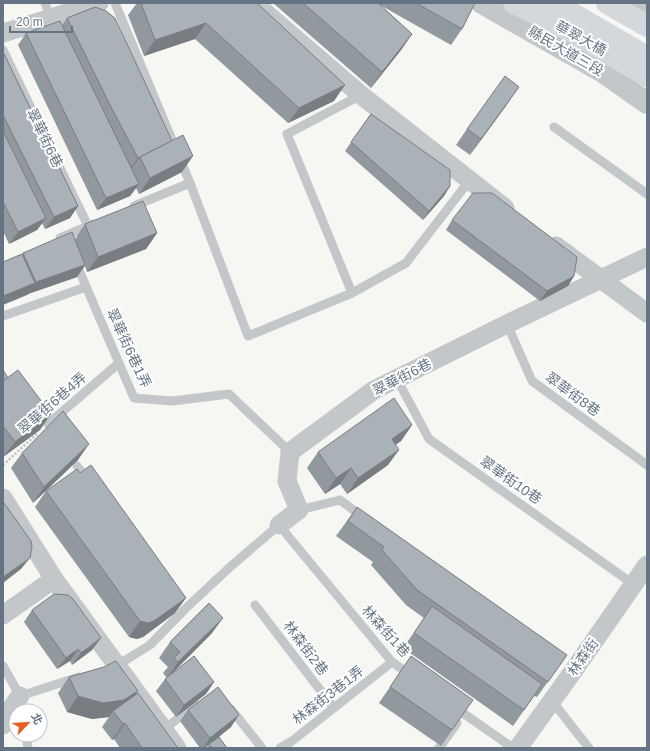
<svg xmlns="http://www.w3.org/2000/svg" width="650" height="751" viewBox="0 0 650 751" font-family="Arial,'Noto Sans TC',sans-serif">
  <rect width="100%" height="100%" fill="#f6f6f3"/>
  <g fill="none" stroke-linecap="round" stroke-linejoin="round">
    <!-- path -->
    <polyline stroke="#bdbfc1" stroke-width="2.5" stroke-dasharray="2 2" stroke-linecap="butt" points="3,465 38,433"/>
    <!-- service -->
    <g stroke="#c3c7ca" stroke-width="9">
      <polyline points="45,3 51,19"/>
      <polyline points="115,3 190,183"/>
      <polyline points="3,50 88,226"/>
      <polyline points="554,127 647,194"/>
      <polyline points="134,206 190,183 248,336 352,293 406,263 469,181"/>
      <polyline points="60,238 93,224"/>
      <polyline points="75,261 134,398 172,401 229,394 290,452"/>
      <polyline points="352,293 287,134 361,95"/>
      <polyline points="3,316 86,287"/>
      <polyline points="507,324 532,381 647,465"/>
      <polyline points="397,379 429,439 633,584"/>
      <polyline points="48,424 119,363"/>
      <polyline points="77,466 89,481"/>
      <polyline points="299,510 340,500 363,517"/>
      <polyline points="255,605 334,708"/>
      <polyline points="3,666 20,696 22,711"/>
      <polyline points="116,666 150,645 185,609 230,567 279,525 392,662 412,676"/>
      <polyline points="20,696 79,677"/>
      <polyline points="552,701 589,748"/>
      <polyline points="453,706 513,748"/>
      <polyline points="231,709 262,748"/>
      <polyline points="164,729 196,705"/>
      <polyline points="26,735 28,748"/>
      <polyline points="280,748 292,741 392,662"/>
      <polyline points="439,748 457,723"/>
    </g>
    <!-- minor -->
    <g stroke="#c3c7ca" stroke-width="19">
      <polyline points="254,3 361,95 505,208"/>
      <polyline points="3,33 99,3"/>
      <polyline points="556,246 647,313"/>
      <polyline points="3,498 54,579 177,748"/>
      <polyline points="279,525 299,510 287,481 290,452 374,390 507,324 647,257"/>
      <polyline points="3,615 54,579"/>
      <polyline points="3,725 8,713 20,696"/>
      <polyline points="518,748 574,670 647,565"/>
    </g>
    <!-- tertiary -->
    <g stroke="#c3c7ca" stroke-width="22">
      <polyline points="482,3 603,72 647,103"/>
      <polyline points="636,3 647,10"/>
    </g>
    <!-- trunk -->
    <g stroke="#d4d8dd" stroke-width="22">
      <polyline points="514,3 575,33 647,76"/>
      <polyline points="554,3 647,57"/>
      <polyline points="607,3 647,26"/>
    </g>
  </g>
  <!-- wall -->
  <g fill="#92999e" fill-rule="evenodd">
    <polygon points="137,3 257,3 334,101 288,123 195,39 144,56 128,15"/>
    <polygon points="273,3 475,3 462,29 451,45 380,5 412,34 401,50 371,88"/>
    <polygon points="67,18 182,172 139,194 136,188 130,196 97,210 18,45 26,33 62,25"/>
    <polygon points="3,52 78,206 70,218 45,229 42,223 37,230 9,244 3,231"/>
    <polygon points="508,103 470,155 456,145 467,129"/>
    <polygon points="371,114 450,186 444,196 423,220 345,151"/>
    <polygon points="452,220 574,276 568,286 540,301 446,230"/>
    <polygon points="85,224 157,233 146,249 87,272 85,266 77,277 28,294 27,295 22,255 23,253 75,239"/>
    <polygon points="3,370 40,430 3,457"/>
    <polygon points="412,425 401,441 395,445 388,465 347,494 340,484 325,494 307,468 318,452"/>
    <polygon points="22,453 78,460 33,503 11,468"/>
    <polygon points="46,491 175,613 143,637 137,639 129,637 35,507"/>
    <polygon points="357,507 567,655 537,697 534,696 513,726 403,648 424,618 406,605 371,565 373,562 336,536"/>
    <polygon points="32,610 92,650 72,665 70,661 57,669 24,622"/>
    <polygon points="212,633 171,675 214,682 206,694 176,717 156,691 165,679 167,678 163,673 168,667 159,658 170,642"/>
    <polygon points="411,656 473,700 441,746 379,703"/>
    <path d="M 104,667 L 136,695 L 178,748 L 120,748 L 114,739 L 112,740 L 102,727 L 109,717 L 92,719 L 67,712 L 58,693 L 69,677 ZM 112,679 L 113,682 L 108,680 Z"/>
    <polygon points="188,710 231,727 219,737 227,748 206,748 209,745 204,748 200,748 180,721"/>
  </g>
  <!-- shaded-wall -->
  <g fill="#777d81">
    <polygon points="206,23 195,39 144,56 155,40"/>
    <polygon points="412,34 401,50 371,88 382,72"/>
    <polygon points="345,85 334,101 288,123 299,108"/>
    <polygon points="519,87 508,103 470,155 481,139"/>
    <polygon points="172,142 140,157 132,168 130,169 138,158"/>
    <polygon points="193,156 182,172 139,194 150,178"/>
    <polygon points="139,184 130,196 97,210 106,198"/>
    <polygon points="450,186 444,196 423,220 429,211"/>
    <polygon points="78,206 70,218 45,229 54,217"/>
    <polygon points="46,218 37,230 9,244 18,232"/>
    <polygon points="157,233 146,249 87,272 98,257"/>
    <polygon points="85,265 77,277 28,294 27,295 3,305 3,296 35,283 36,282"/>
    <polygon points="574,276 568,286 540,301 547,291"/>
    <polygon points="51,414 40,430 3,457 15,442"/>
    <polygon points="412,425 401,441 381,455 392,439"/>
    <polygon points="89,444 78,460 33,503 44,487"/>
    <polygon points="399,450 388,465 347,494 358,478"/>
    <polygon points="351,468 340,484 325,494 336,478"/>
    <polygon points="30,558 21,569 3,583 3,577"/>
    <polygon points="186,598 175,613 143,637 137,639 129,637 140,621"/>
    <polygon points="223,618 212,633 167,678 178,662"/>
    <polygon points="101,638 92,650 72,665 81,653"/>
    <polygon points="78,649 70,661 57,669 66,658"/>
    <polygon points="214,682 206,694 176,717 184,705"/>
    <polygon points="138,691 127,707 113,711 109,717 92,719 67,712 78,696"/>
    <polygon points="239,715 231,727 204,748 203,748 210,738"/>
    <polygon points="125,723 114,739 112,740 123,724"/>
  </g>
  <!-- building -->
  <g fill="#aab2b8" stroke="#777d81">
    <polygon points="141,3 257,3 345,85 299,108 206,23 155,40"/>
    <polygon points="303,3 378,3 412,34 382,72"/>
    <polygon points="416,3 475,3 462,29"/>
    <polygon points="95,7 106,11 115,18 172,141 138,158 112,109 67,18"/>
    <polygon points="60,21 139,184 106,198 26,33"/>
    <polygon points="3,52 78,206 54,217 3,115"/>
    <polygon points="505,76 519,87 481,139 467,129"/>
    <polygon points="371,114 450,170 450,186 429,211 351,142"/>
    <polygon points="3,131 46,218 18,232 3,202"/>
    <polygon points="183,135 193,156 150,178 140,157"/>
    <polygon points="473,193 492,193 577,257 574,276 547,291 452,220"/>
    <polygon points="143,201 157,233 98,257 85,224"/>
    <polygon points="72,232 85,265 36,282 23,253"/>
    <polygon points="22,254 35,283 3,296 3,262"/>
    <polygon points="3,370 8,378 3,381"/>
    <polygon points="18,370 51,414 15,442 3,426 3,381"/>
    <polygon points="394,398 412,425 392,439 399,450 358,478 351,468 336,478 318,452"/>
    <polygon points="63,411 89,444 44,487 22,453"/>
    <polygon points="91,465 186,598 154,621 148,623 140,621 46,491 77,469 80,473"/>
    <polygon points="4,503 31,541 32,547 30,558 3,577 3,504"/>
    <polygon points="357,507 567,655 548,682 417,590 382,550 384,547 348,521"/>
    <polygon points="54,594 68,595 73,599 101,638 81,653 78,649 66,658 32,610"/>
    <polygon points="209,603 223,618 178,662 174,658 180,652 170,642"/>
    <polygon points="432,606 542,684 524,710 414,633"/>
    <polygon points="194,656 214,682 184,705 165,679"/>
    <polygon points="411,656 473,700 452,730 390,687"/>
    <polygon points="116,661 138,691 124,700 103,703 78,696 69,677 104,667"/>
    <polygon points="218,687 239,715 210,738 188,710"/>
    <polygon points="138,693 178,748 142,748 125,723 123,724 113,711"/>
    <polygon points="219,737 227,748 212,748 209,744"/>
  </g>
  <g text-anchor="middle" stroke-width="4" stroke-linejoin="round" paint-order="stroke">
    <!-- street labels -->
    <g font-size="14" fill="#647485" stroke="#fff">
      <text transform="translate(581 38) rotate(29)" y="5">華翠大橋</text>
      <text transform="translate(566 51) rotate(30)" y="5">縣民大道三段</text>
      <text transform="translate(45 138) rotate(64)" y="5">翠華街6巷</text>
      <text transform="translate(129 348) rotate(65)" y="5">翠華街6巷1弄</text>
      <text transform="translate(402 377) rotate(-27)" y="5">翠華街6巷</text>
      <text transform="translate(573 394) rotate(36)" y="5">翠華街8巷</text>
      <text transform="translate(52 403) rotate(-41)" y="5">翠華街6巷4弄</text>
      <text transform="translate(511 480) rotate(35)" y="5">翠華街10巷</text>
      <text transform="translate(386 631) rotate(48)" y="5">林森街1巷</text>
      <text transform="translate(306 648) rotate(53)" y="5">林森街2巷</text>
      <text transform="translate(583 657) rotate(-55)" y="5">林森街</text>
      <text transform="translate(328 695) rotate(-38)" y="5">林森街3巷1弄</text>
    </g>
  </g>
  <!-- border -->
  <rect width="650" height="751" fill="none" stroke="#647485" stroke-width="8"/>
  <!-- north arrow -->
  <g transform="translate(28 723) rotate(65)"><circle r="19" fill="#ffffff" stroke="#c1c7ce"/>
  <path d="M0-3L7 15L0 10L-7 15Z" fill="#e85d21"/>
  <text y="-6" font-size="11" font-weight="bold" text-anchor="middle" fill="#647485">北</text>
  </g>
  <!-- scale -->
  <path d="M10 26v6h62v-6" fill="none" stroke="#647485" stroke-width="2"/>
  <text x="16" y="26" font-size="12" fill="#647485" stroke="#ffffff" stroke-width="3" paint-order="stroke">20 m</text>
</svg>
